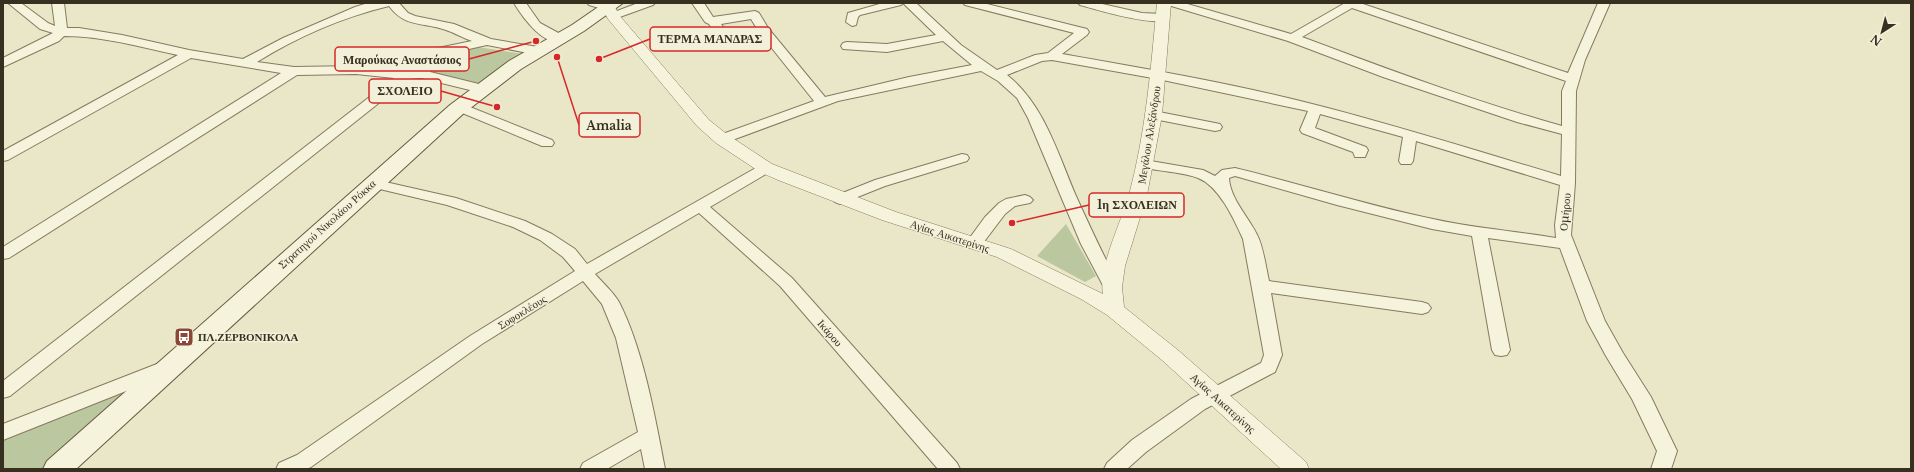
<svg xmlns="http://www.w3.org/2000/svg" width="1914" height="472" viewBox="0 0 1914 472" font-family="'Libre Baskerville',serif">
  <rect width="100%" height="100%" fill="#eae7c9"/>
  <!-- green -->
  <g fill="#bbc79e">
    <polygon points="478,47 523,54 478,83 429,73 447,53"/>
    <polygon points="1066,224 1096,276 1085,282 1037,256"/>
    <polygon points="146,381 49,469 3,469 3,437"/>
  </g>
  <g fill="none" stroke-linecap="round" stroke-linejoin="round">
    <!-- minor casing -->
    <g stroke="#857a60" stroke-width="2">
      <g id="minor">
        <path d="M 8,3 L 21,3 L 48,23 L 55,26 L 52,3 L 64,3 L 67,28 L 79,28 L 122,35 L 189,50 L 243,59 L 283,38 L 355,7 L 368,3 L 399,3 L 408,13 L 415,16 L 454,24 L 491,39 L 538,47 L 544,51 L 538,55 L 487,45 L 446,54 L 430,72 L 487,86 L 489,89 L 487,92 L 482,93 L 421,78 L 409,79 L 10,396 L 3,398 L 3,381 L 394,78 L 356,74 L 297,75 L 9,258 L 3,259 L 3,247 L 281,73 L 191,58 L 8,160 L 3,161 L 3,151 L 178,55 C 141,47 102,36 64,36 L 59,41 L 3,67 L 3,58 L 53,33 L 40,29 ZM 389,6 C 405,28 424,22 446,30 C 455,33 463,38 472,41 L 438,48 L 417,70 L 406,71 L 356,66 L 294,67 L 257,62 C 297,37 343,17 389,6 Z"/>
        <path d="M 514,3 L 526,3 L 540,23 L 564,36 L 566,39 L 564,42 C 544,47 523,18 514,3 Z"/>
        <path d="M 587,3 C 596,3 608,1 615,8 L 609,11 L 589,5 Z"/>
        <polygon points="638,3 655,3 653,5 617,18 609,18 607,16 609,14"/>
        <path d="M 692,3 L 704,3 L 713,17 L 755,11 L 759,13 L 768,28 L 825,97 L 909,77 L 972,65 L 943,41 L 887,52 L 843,49 L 841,46 L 843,43 L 847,42 L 887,44 L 936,35 L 903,3 L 916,3 L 961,45 L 997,70 L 1035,55 L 1048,53 L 1074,33 L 965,5 L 963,3 L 983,3 L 1087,29 L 1089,32 L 1087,35 L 1062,54 C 1148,69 1236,84 1320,106 C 1401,127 1481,152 1561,176 L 1562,134 L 1517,122 L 1383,77 L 1288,41 L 1168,5 L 1166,3 L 1184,3 L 1291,34 L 1345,3 L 1360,3 L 1568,73 L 1598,3 L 1610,3 L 1585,60 L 1576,91 L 1575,183 L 1571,235 L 1605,321 L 1623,353 L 1651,397 L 1677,451 L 1671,469 L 1651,469 L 1657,451 L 1632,399 L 1606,356 L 1587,321 L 1560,248 L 1488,238 L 1510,350 L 1507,355 L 1501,356 L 1495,355 L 1492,350 L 1472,236 L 1432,229 L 1337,205 L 1235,176 L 1229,178 C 1230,200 1251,219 1259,239 C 1264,252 1266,267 1269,281 L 1422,302 L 1428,304 L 1431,308 L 1428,312 L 1422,314 L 1271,293 L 1282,355 L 1275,372 L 1205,409 L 1146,452 L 1127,469 L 1104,469 L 1107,463 L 1132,440 L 1191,399 L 1261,363 L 1264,355 L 1243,239 C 1234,219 1219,186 1198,178 C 1183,172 1157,171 1140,167 L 1138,164 L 1140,161 L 1145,160 L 1203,170 L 1215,176 L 1222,170 L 1235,168 C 1301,184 1366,205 1433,219 C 1473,228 1515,231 1556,238 L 1555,225 L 1560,185 L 1416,141 L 1413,161 L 1411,164 L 1401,164 L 1399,161 L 1403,137 L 1320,114 L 1315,128 L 1366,147 L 1368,150 L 1365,157 L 1355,157 L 1353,152 L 1302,133 L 1300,130 L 1308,111 L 1158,79 L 1052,60 L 1042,61 L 1007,75 C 1044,104 1058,154 1076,196 C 1090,227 1104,257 1120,287 L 1118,291 L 1112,293 L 1106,291 L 1081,244 L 1028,118 L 1017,98 L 998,81 L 981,71 L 838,101 L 727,142 L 717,142 L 715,139 L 717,136 L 814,101 L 759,32 L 751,19 L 721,24 L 734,42 L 732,45 L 724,45 L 709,24 L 705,22 ZM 1352,8 L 1566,81 L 1562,91 L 1562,126 C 1473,101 1387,69 1302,37 Z"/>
        <polygon points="883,3 903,3 901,5 860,15 858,17 856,25 852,26 846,22 848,13"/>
        <path d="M 1078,3 L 1098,3 L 1142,13 L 1162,14 L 1168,18 C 1160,29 1094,9 1080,5 Z"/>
        <polygon points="460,103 552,140 554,143 552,146 542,146 455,110 453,107 455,104"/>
        <polygon points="1154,111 1215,123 1220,124 1222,127 1220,130 1215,131 1149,118 1147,115 1149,112"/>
        <polygon points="962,154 967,155 969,158 967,161 885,186 840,204 835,202 832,199 835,196 875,180"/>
        <path d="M 766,164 L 771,165 L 773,168 L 771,171 L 710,207 L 792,278 L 957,463 L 960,469 L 938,469 L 780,286 L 699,213 L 595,274 C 603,283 613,292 619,302 C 643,349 655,416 665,469 L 645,469 L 641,449 L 607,469 L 580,469 L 583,463 L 638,432 L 616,338 L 602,304 L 583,281 L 482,344 L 311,467 L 306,469 L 276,469 L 279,463 L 297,455 L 470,336 L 575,271 L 563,257 L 540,240 L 513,227 L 447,205 L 367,186 L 365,183 L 367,180 L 372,179 L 456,198 L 525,221 L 552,234 L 575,249 L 587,264 L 761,165 Z"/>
        <polygon points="1025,195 1030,197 1033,200 1030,203 1015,206 1005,214 980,247 974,248 968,247 966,243 985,217 999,203 1006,199"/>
        <polygon points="162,362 169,364 171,369 169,374 3,440 3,424"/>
      </g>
    </g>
    <!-- tertiary casing -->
    <g stroke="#857a60" stroke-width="1">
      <path id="tertiary" d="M 1157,3 L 1171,3 L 1162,115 L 1147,195 L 1125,266 L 1122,287 L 1124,307 L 1179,351 L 1306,462 L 1309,469 L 1281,469 L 1163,361 L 1107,315 L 1081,299 L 997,257 L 882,220 L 778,180 L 760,172 L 716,143 L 697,126 L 608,19 L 602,8 L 604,5 L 614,5 L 619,15 L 709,120 L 728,135 L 772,164 L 896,212 L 1011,249 L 1103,294 C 1098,267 1121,223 1129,195 C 1146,132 1151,67 1157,3 Z"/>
    </g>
    <!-- secondary casing -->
    <g stroke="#675b43" stroke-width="2">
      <polygon id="secondary" points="604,3 623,3 584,31 521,69 464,113 76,469 43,469 47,461 450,105 509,61 572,25"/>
    </g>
    <!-- minor -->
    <use href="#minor" fill="#f6f3dc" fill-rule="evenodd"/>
    <!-- tertiary -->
    <use href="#tertiary" fill="#f6f3dc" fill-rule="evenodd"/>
    <!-- secondary -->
    <use href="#secondary" fill="#f6f3dc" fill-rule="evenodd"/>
  </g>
  <!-- icons -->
  <defs>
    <g id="bus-square" transform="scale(1)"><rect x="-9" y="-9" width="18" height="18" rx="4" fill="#8d4636" stroke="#f2f0d8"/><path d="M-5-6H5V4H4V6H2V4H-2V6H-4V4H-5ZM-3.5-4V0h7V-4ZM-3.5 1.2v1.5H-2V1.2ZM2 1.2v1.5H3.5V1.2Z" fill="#fff"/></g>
  </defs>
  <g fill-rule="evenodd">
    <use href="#bus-square" x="184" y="337"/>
  </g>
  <g text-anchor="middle" stroke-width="3" stroke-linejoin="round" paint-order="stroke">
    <!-- street labels -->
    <g font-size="11" fill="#373021" stroke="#f2f0d8">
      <text transform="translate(1149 135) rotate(-81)" y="4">Μεγάλου Αλεξάνδρου</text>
      <text transform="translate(1565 212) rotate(-85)" y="4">Ομήρου</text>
      <text transform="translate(327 224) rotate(-42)" y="4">Στρατηγού Νικολάου Ρόκκα</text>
      <text transform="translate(950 236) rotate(18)" y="4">Αγίας Αικατερίνης</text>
      <text transform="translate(522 312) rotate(-32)" y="4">Σοφοκλέους</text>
      <text transform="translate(830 333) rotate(49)" y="4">Ικάρου</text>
      <text transform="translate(1223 403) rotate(42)" y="4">Αγίας Αικατερίνης</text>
    </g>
    <!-- poi labels -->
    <g font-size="11" font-weight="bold" fill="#373021" stroke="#f2f0d8" text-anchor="start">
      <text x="198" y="341">ΠΛ.ΖΕΡΒΟΝΙΚΟΛΑ</text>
    </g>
  </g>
  <!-- callouts -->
  <path fill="none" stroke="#d62828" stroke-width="1.5" d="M599 59L650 39M536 41L469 59M497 107L441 91M557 57L579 125M1012 223L1089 205"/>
  <g fill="#d62828" stroke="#f2f0d8" stroke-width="1.5">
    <circle cx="599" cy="59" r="4"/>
    <circle cx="536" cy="41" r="4"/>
    <circle cx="497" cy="107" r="4"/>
    <circle cx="557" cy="57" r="4"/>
    <circle cx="1012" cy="223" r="4"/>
  </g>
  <g fill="#f2f0d8" stroke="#d62828" stroke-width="1.5">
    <rect x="650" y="27" width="121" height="24" rx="4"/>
    <rect x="335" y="47" width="134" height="24" rx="4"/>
    <rect x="369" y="79" width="72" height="24" rx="4"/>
    <rect x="579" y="113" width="61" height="24" rx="4"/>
    <rect x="1089" y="193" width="95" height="24" rx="4"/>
  </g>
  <g font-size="12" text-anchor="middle" font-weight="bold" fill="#373021">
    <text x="710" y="43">ΤΕΡΜΑ ΜΑΝΔΡΑΣ</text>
    <text x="402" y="64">Μαρούκας Αναστάσιος</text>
    <text x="405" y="95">ΣΧΟΛΕΙΟ</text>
    <text x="609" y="130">Amalia</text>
    <text x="1137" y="209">1η ΣΧΟΛΕΙΩΝ</text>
  </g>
  <!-- border -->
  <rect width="1914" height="472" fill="none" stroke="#373021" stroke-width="8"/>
  <!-- north arrow -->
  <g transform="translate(1882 32) rotate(216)" stroke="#f2f0d8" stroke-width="3" paint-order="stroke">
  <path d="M0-3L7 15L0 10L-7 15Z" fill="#373021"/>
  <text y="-6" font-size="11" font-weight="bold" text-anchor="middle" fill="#373021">N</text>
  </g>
</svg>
